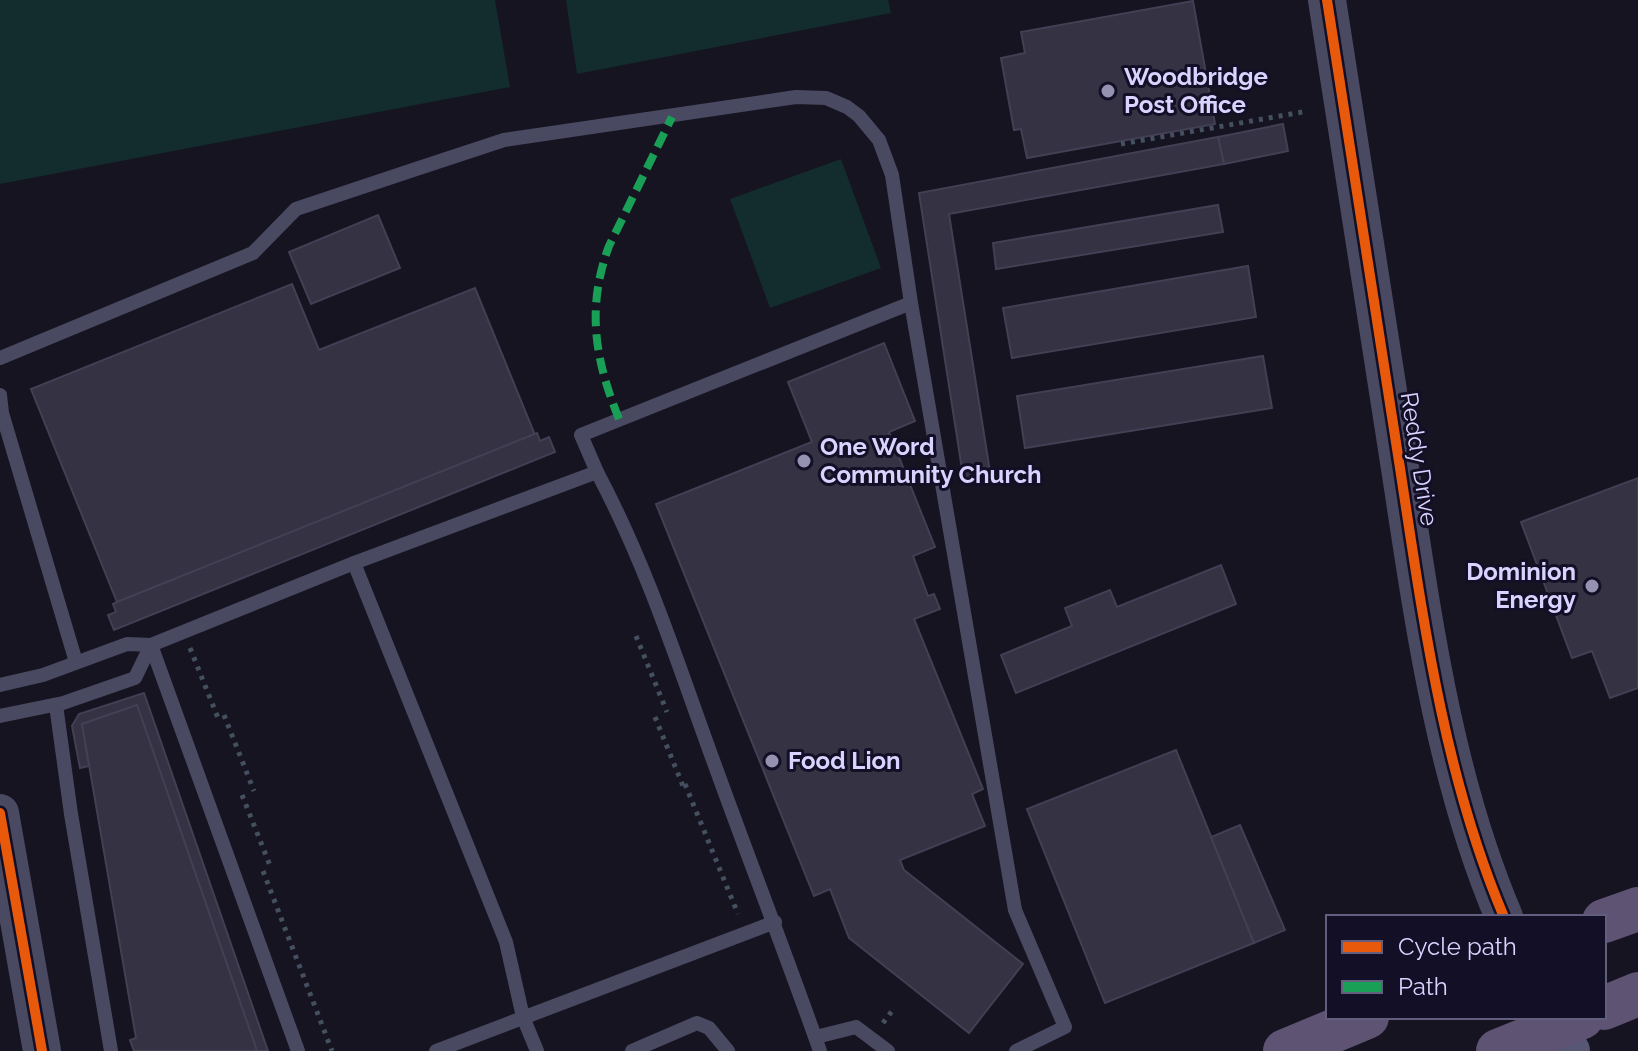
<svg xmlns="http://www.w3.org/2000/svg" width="1638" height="1051" viewBox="0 0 1638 1051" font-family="Raleway,sans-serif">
  <rect width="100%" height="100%" fill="#161421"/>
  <!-- green -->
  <g fill="#132c2d">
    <polygon points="0,0 495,0 510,87 0,184"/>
    <polygon points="566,0 888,0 891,13 577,74"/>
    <polygon points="841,159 881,268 770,308 730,199"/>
  </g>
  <!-- building -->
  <g fill="#343243" stroke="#433f54" stroke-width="2">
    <polygon points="1193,1 1215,124 1027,158 1021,129 1014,130 1001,58 1025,53 1021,32"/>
    <polygon points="1283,124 1288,151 1224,164 1218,137"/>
    <polygon points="1218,137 1224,164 949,214 991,478 964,482 919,193"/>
    <polygon points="1218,205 1223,232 996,269 993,243"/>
    <polygon points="378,215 400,268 311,304 289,252"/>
    <polygon points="1248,266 1256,317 1012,358 1003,308"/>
    <polygon points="292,284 319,350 475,288 535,435 117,602 31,389"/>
    <polygon points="884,343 915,421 889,432 935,547 913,556 928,596 934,594 940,609 914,619 983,789 972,794 985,826 900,860 904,870 1023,964 969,1033 849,938 830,889 814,896 656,504 812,442 788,382"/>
    <polygon points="1263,356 1272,408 1025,448 1017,396"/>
    <polygon points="537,433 540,441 549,437 555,452 114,630 108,615 116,612 113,604 117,602"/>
    <polygon points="1638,478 1638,688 1610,698 1592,651 1572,658 1521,522"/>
    <polygon points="1221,565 1236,604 1016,693 1001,655 1072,626 1065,608 1110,590 1117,607"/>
    <polygon points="144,693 268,1051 257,1051 137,705 82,724 89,766 80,768 72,726 79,714"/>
    <polygon points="137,705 257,1051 134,1051 130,1040 136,1038 82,724"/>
    <polygon points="1176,750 1254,943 1105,1003 1027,809"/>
    <polygon points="1240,825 1285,930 1254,943 1211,837"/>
  </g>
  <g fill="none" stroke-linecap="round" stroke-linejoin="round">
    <!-- path -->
    <g stroke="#44505f" stroke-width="5" stroke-dasharray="4 6" stroke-linecap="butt">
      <polyline points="1121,144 1308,111"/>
      <polyline points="636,636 667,712"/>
      <polyline points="190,648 218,718"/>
      <polyline points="224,715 254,791"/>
      <polyline points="655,717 683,786"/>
      <polyline points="685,784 738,914"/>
      <polyline points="242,795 271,868"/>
      <polyline points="263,871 332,1051"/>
      <polyline points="883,1023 892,1011"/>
    </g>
    <!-- service -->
    <g stroke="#4a4962" stroke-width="14">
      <polyline points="0,358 253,253 296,209 413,170 504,140 796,97 826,98 847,107 859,116 879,140 892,175 911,303 1015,910 1065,1027 1016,1051"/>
      <polyline points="0,395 2,413 76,662"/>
      <polyline points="597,472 581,435 911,303"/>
      <polyline points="354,563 506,942 523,1017 537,1051"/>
      <polyline points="151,645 298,1051"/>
      <path d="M 0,685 L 43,675 L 127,644 L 151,645 L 354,563 L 597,472 C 649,570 679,668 717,771 C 751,865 787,957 820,1051"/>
      <polyline points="56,705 71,814 111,1051"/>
      <polyline points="0,716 63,703 135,678 151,645"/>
      <polyline points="816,1037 856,1027 888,1051"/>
      <polyline points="436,1051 775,922"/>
      <polyline points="632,1051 697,1023 709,1028 728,1051"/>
    </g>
    <!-- tertiary -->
    <g stroke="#4a4962" stroke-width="38">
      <path d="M 1327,0 C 1351,156 1376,312 1400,468 C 1423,619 1444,776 1504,917"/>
      <polyline points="0,813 42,1051"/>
    </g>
    <!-- secondary -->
    <polyline stroke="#575674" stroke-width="42" points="1549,1031 1569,1051"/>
    <!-- primary -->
    <g stroke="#5e5373" stroke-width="44">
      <polyline points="1604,921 1638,909"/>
      <polyline points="1604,1008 1638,994"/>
      <polyline points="1285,1051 1367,1017"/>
      <polyline points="1498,1051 1582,1017"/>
    </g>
    <!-- quiet -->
    <path stroke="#1a9f57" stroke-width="8" stroke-dasharray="16 8" stroke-linecap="butt" d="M 619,419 C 595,360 586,308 609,246 L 672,117"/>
    <!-- cycleway casing -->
    <g stroke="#130f26" stroke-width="15">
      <g id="cycleway">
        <path d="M 1327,0 C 1351,156 1376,312 1400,468 C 1423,619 1444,776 1504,917"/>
        <polyline points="0,813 42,1051"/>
      </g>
    </g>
    <!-- cycleway -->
    <use href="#cycleway" stroke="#e8590c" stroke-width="10"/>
  </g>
  <!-- markers -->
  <g fill="#9591b1" stroke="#130f26" stroke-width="3">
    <circle cx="1108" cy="91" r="8"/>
    <circle cx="804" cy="461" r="8"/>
    <circle cx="1592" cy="586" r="8"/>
    <circle cx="772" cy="761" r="8"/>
  </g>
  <g text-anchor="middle" stroke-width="6" stroke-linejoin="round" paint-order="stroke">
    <!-- poi labels -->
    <g font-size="24" font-weight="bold" fill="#d9d4ff" stroke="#130f26" text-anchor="start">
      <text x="1124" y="85">Woodbridge<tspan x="1124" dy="28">Post Office</tspan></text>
      <text x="820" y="455">One Word<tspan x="820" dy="28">Community Church</tspan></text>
      <text x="1576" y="580" text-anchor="end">Dominion<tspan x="1576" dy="28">Energy</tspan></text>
      <text x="788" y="769">Food Lion</text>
    </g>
    <!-- street labels -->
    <g font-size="24" fill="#d9d4ff" stroke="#130f26">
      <text transform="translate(1419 459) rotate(81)" y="8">Reddy Drive</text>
    </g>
  </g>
  <!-- legend -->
  <rect x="1326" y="915" width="280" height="104" fill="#130f26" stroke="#625e7d" stroke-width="2"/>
  <rect x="1342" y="941" width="40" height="12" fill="#e8590c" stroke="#625e7d" stroke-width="2"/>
  <text x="1398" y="955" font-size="24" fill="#d9d4ff">Cycle path</text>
  <rect x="1342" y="981" width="40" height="12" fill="#1a9f57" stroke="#625e7d" stroke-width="2"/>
  <text x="1398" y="995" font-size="24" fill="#d9d4ff">Path</text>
</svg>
